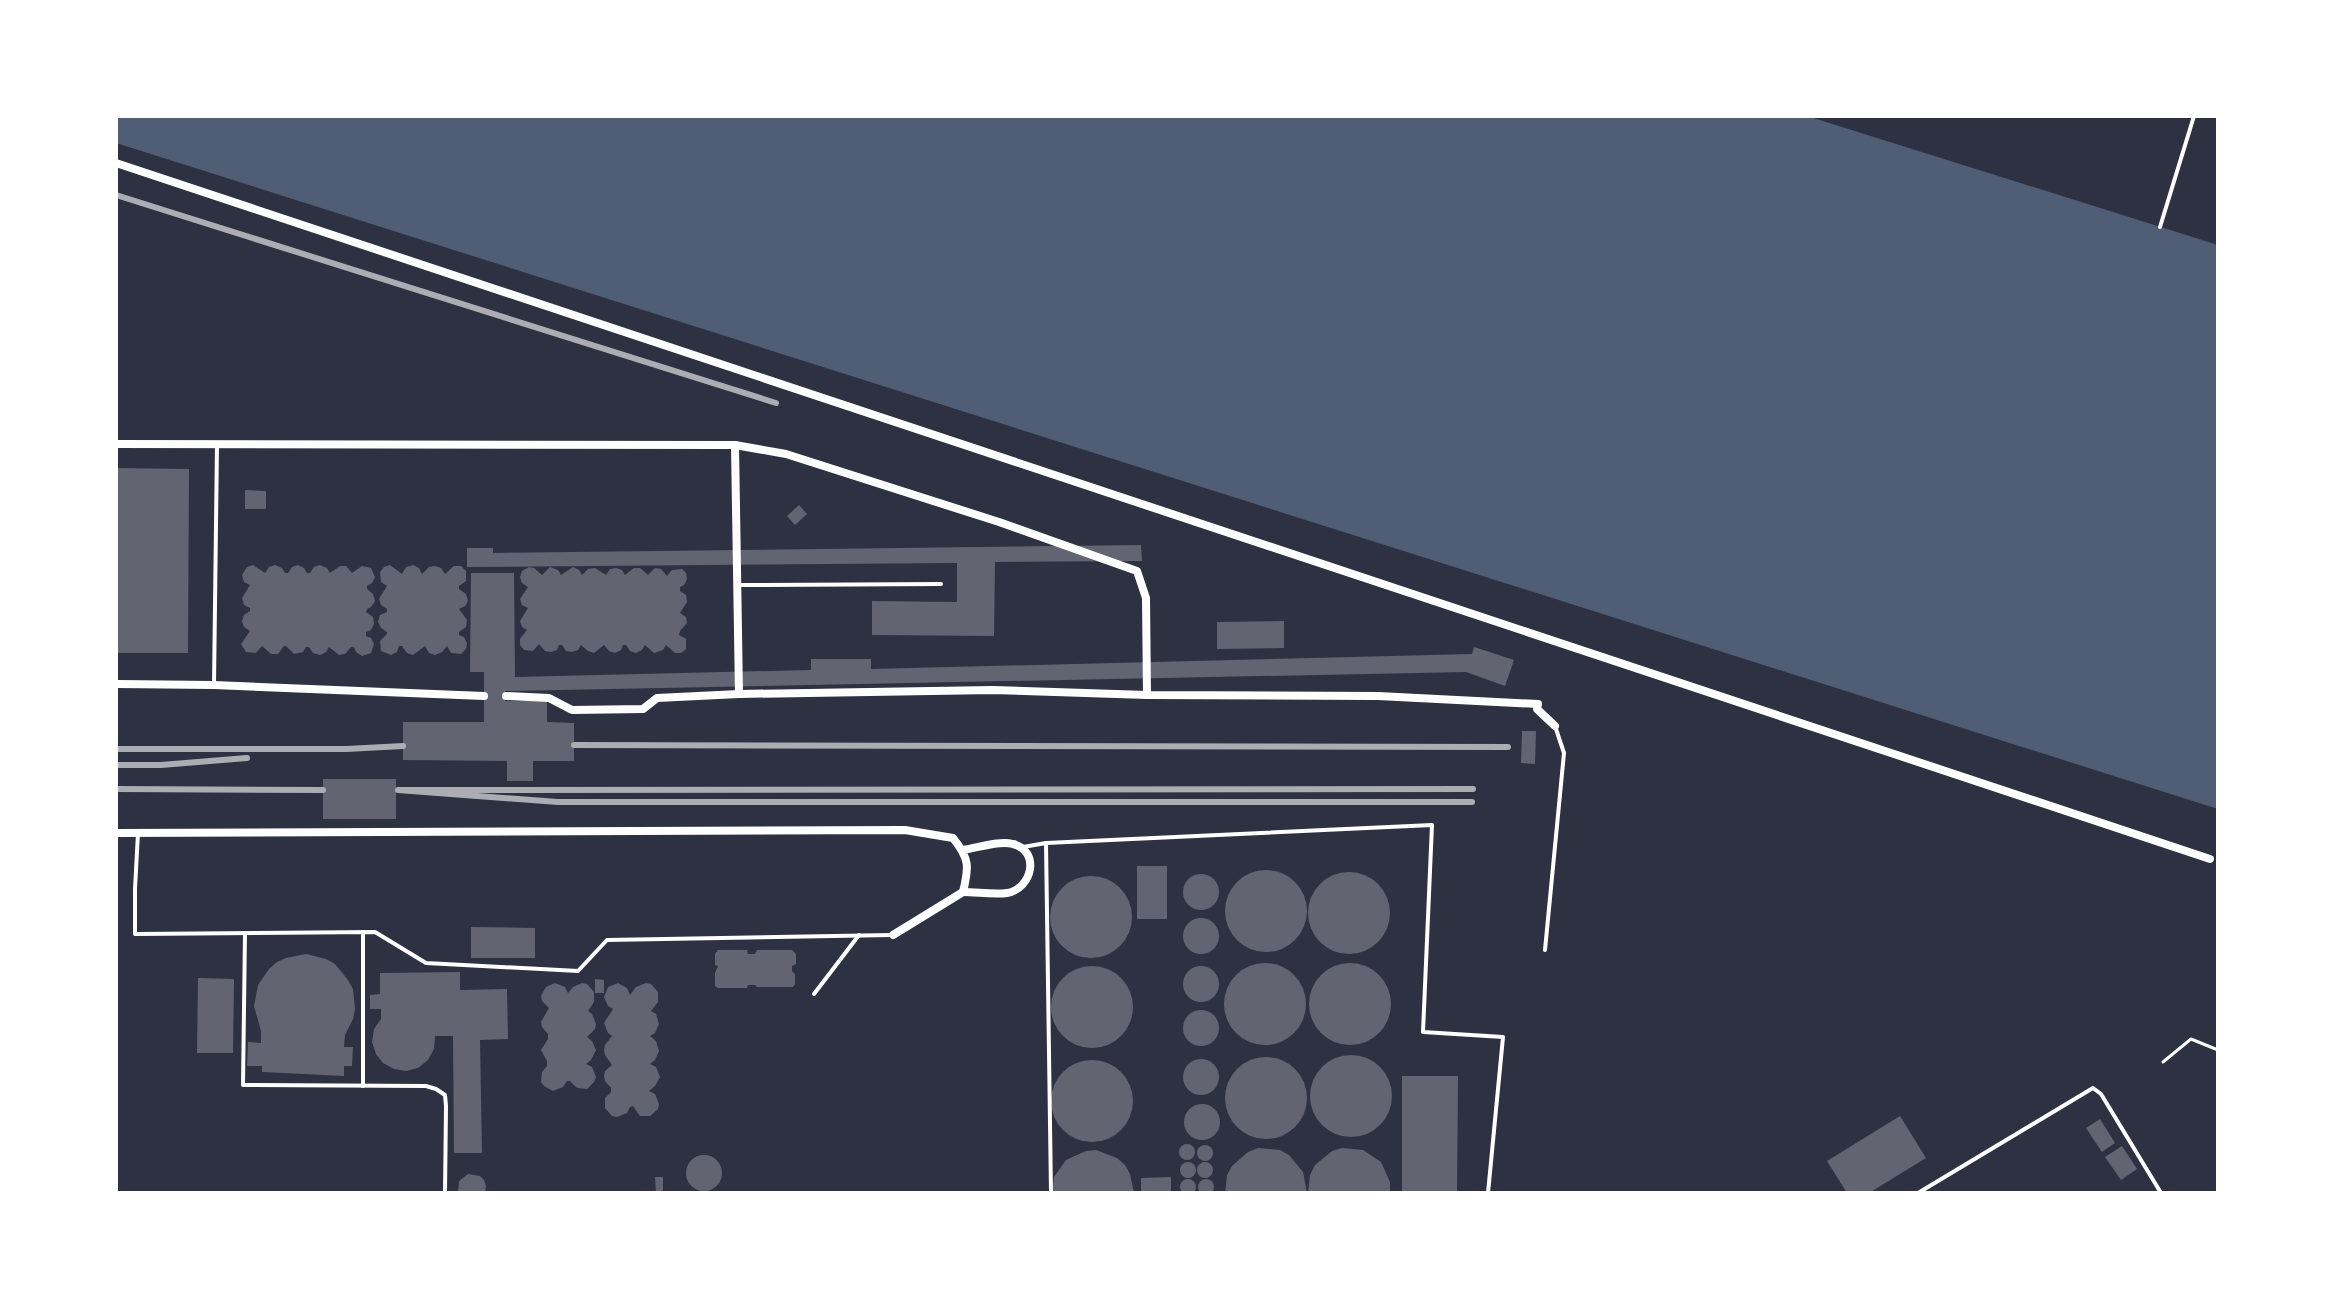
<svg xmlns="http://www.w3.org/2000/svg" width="2334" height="1309" viewBox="0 0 2334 1309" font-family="'Libre Baskerville',serif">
  <rect width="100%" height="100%" fill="#2d3142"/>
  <!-- water -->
  <polygon fill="#4f5d75" points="116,116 1807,116 2218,245 2218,809 116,143"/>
  <!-- building -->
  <g fill="#626471">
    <polygon points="116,468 189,469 188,653 116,653"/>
    <polygon points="245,490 266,491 266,509 245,509"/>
    <polygon points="799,505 807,514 795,525 787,516"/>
    <polygon points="1141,545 1142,561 995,562 994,636 872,635 872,601 957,602 957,563 467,567 467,548 493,548 493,553"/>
    <polygon points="253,565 265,573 269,567 275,565 282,568 285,573 288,573 292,567 298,565 304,568 307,573 310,573 314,567 320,565 327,568 330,573 340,566 346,566 352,573 362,566 371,568 375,577 372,583 367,586 367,589 373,594 375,601 371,607 367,609 366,612 373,617 374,624 371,630 366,632 366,636 371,638 374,644 371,653 362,656 356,652 354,647 351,647 345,654 339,655 329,647 326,652 320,655 313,653 309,647 306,647 303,652 294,654 286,646 284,646 278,654 271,654 262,646 256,653 246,652 241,644 250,631 244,627 242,621 244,615 250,611 250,608 244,605 242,598 250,585 244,582 242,575 247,567"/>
    <polygon points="413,565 419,568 422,574 429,567 435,566 441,568 445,574 454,566 461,566 466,571 466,581 459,586 459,589 466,594 468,601 465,606 459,609 467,620 466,627 459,632 459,635 464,637 467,643 466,649 461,654 451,653 447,646 442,652 435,655 429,653 425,646 413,655 407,653 402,646 399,646 397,652 391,655 381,651 380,641 387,634 387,632 381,628 378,622 380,615 387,612 387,609 381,605 379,599 387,586 381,582 380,572 384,567 390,565 402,574 406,567"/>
    <polygon points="529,567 534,568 542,575 550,567 558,570 561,575 573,567 579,570 582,575 588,569 595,568 606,575 610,569 616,568 622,570 625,575 634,568 640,568 648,575 655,568 661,569 667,576 672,570 682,569 686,573 687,579 684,585 680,587 680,591 686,595 687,602 680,613 686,617 687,623 680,631 679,635 686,639 686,649 681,653 675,653 666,645 663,650 654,653 645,645 642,650 636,653 630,651 626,645 623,645 621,650 615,653 609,651 604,645 594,653 588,651 581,645 578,650 572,652 566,651 562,645 559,645 557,650 551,652 545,651 539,644 533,651 524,650 520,645 520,639 527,630 522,627 520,621 528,608 522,605 520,599 528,587 522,583 520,577 522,571"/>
    <polygon points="471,573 514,573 515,677 811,670 811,659 871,659 871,669 1472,654 1474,647 1514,660 1505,686 1466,672 505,691 505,701 547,701 547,722 574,723 574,761 533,761 533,781 507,781 507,761 403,760 403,722 484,722 484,672 470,672"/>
    <polygon points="1284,621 1284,648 1217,649 1217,622"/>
    <polygon points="1522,731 1536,731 1535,764 1521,763"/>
    <rect x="323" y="779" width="73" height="40"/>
    <rect x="1137" y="866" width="30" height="53"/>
    <circle cx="1266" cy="911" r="41"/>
    <circle cx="1349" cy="913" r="41"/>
    <circle cx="1201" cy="892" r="18"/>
    <circle cx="1091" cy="917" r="41"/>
    <circle cx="1201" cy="936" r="18"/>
    <polygon points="471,927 535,928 535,958 471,958"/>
    <polygon points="718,950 747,950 748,954 755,954 757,950 792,950 796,954 796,964 792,966 792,971 795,974 795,984 793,987 757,987 755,985 748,985 747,988 718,988 715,986 715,973 718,966 715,965 715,954"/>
    <polygon points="306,954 326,959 335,964 348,980 353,989 355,1009 353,1019 345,1035 344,1047 353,1047 352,1066 344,1066 344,1076 262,1072 262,1066 247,1066 248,1042 261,1043 261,1031 254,1006 258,985 269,969 277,962 286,958"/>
    <circle cx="1265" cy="1004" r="41"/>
    <circle cx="1350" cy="1004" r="41"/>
    <circle cx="1201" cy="984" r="18"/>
    <circle cx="1092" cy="1007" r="41"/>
    <polygon points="460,972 460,990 507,989 508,1039 480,1040 482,1153 454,1153 453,1036 435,1036 434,1049 428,1060 418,1068 406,1071 394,1069 383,1063 376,1054 372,1042 374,1029 381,1019 381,1009 370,1009 370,995 380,994 380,973"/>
    <polygon points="198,978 234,979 233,1053 197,1053"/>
    <polygon points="595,979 604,980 604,993 595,993"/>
    <polygon points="555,983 565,987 568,993 573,987 582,983 587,984 594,992 594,1002 588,1011 592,1014 596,1024 595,1029 587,1037 592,1041 596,1050 591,1060 586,1064 592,1067 596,1077 594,1082 587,1089 577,1088 570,1081 567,1081 563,1087 553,1091 544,1086 541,1082 542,1072 547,1066 547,1061 541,1050 548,1039 548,1034 542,1027 541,1022 549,1008 542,1001 541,996 546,987"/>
    <polygon points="618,983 627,988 630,995 636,987 646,983 651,984 658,992 658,1002 651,1011 656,1014 659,1024 655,1033 650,1036 656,1041 659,1051 655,1060 650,1064 656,1067 660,1077 655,1086 649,1091 655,1094 659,1104 658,1109 650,1116 640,1116 633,1106 630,1107 627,1113 617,1117 612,1116 605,1108 605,1098 611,1092 611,1088 605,1081 604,1076 605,1071 612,1065 605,1055 604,1050 605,1045 612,1036 608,1033 604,1023 613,1009 608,1006 604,997 608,987"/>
    <circle cx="1201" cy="1028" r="18"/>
    <circle cx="1351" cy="1096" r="41"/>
    <circle cx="1266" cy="1098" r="41"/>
    <circle cx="1201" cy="1077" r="18"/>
    <circle cx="1092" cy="1101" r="41"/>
    <polygon points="1402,1076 1458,1076 1457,1193 1402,1193"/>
    <circle cx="1202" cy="1122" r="18"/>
    <polygon points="1900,1116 1926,1158 1869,1193 1847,1193 1827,1161"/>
    <polygon points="2100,1119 2115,1143 2102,1152 2086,1128"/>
    <circle cx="1187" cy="1152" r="8"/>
    <circle cx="1205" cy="1153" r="8"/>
    <polygon points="2122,1146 2137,1169 2121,1180 2105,1157"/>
    <polygon points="1258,1148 1280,1150 1289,1155 1303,1172 1307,1193 1225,1193 1227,1175 1232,1166 1248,1152"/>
    <polygon points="1342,1148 1363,1150 1381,1162 1390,1182 1390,1193 1308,1193 1310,1175 1315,1165 1332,1151"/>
    <polygon points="1096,1150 1117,1158 1125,1165 1130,1174 1134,1193 1052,1193 1054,1177 1066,1160 1086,1151"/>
    <circle cx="704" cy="1173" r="18"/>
    <circle cx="1205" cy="1170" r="8"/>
    <circle cx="1188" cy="1170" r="8"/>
    <polygon points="468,1174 480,1176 484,1180 486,1186 485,1193 458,1193 459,1181"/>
    <polygon points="655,1177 663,1177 663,1193 656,1193"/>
    <polygon points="1171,1177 1171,1193 1141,1193 1141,1178"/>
    <circle cx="1188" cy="1187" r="8"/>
    <circle cx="1206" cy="1187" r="8"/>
  </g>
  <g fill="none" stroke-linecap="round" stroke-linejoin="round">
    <!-- path -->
    <polyline stroke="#fff" stroke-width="3" points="2163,1062 2191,1039 2218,1050"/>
    <!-- service -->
    <g stroke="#fff" stroke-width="4">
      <polyline points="2160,227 2194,116"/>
      <polyline points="739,585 941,584"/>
      <polyline points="214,685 217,445"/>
      <polyline points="138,833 135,889 135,934 375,932 426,963 578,971 607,940 891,935"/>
      <polyline points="1046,843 1051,1193"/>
      <polyline points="1023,847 1046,843 1432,825 1423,1032 1503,1037 1488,1193"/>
      <polyline points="245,933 243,1085 426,1086 436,1089 445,1095 446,1106 445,1193"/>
      <polyline points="1545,950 1564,753 1555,726"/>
      <polyline points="814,994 859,935"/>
      <polyline points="363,1086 363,932"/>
      <polyline points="1918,1193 2093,1088 2101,1094 2161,1193"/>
    </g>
    <!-- minor -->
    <g stroke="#fff" stroke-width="8">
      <polyline points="116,163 2210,859"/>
      <polyline points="116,444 735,445 786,454 999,522 1137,571 1146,598 1147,695"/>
      <polyline points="735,445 739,694 993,690 1147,695 1378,696 1538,704 1537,709 1555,726"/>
      <polyline points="116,684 214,685 484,696"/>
      <polyline points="506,696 549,698 572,710 643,709 657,698 739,694"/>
      <path d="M 116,833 L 905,830 L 953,838 C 970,859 969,867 963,892 C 977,892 994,895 1007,893 C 1032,889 1041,851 1013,844 C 999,840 978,848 963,850"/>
      <polyline points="893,935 963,892"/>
    </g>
    <!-- rail -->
    <g stroke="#abadb3" stroke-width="6">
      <polyline points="116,195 776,403"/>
      <polyline points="574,745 1508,747"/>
      <polyline points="116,749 346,749 403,746"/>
      <polyline points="116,765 161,765 247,758"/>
      <polyline points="116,789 323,790"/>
      <polyline points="1472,802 558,802 398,790 1473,789"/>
    </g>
  </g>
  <!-- border -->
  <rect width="2334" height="1309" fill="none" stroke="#ffffff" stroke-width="236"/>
</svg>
